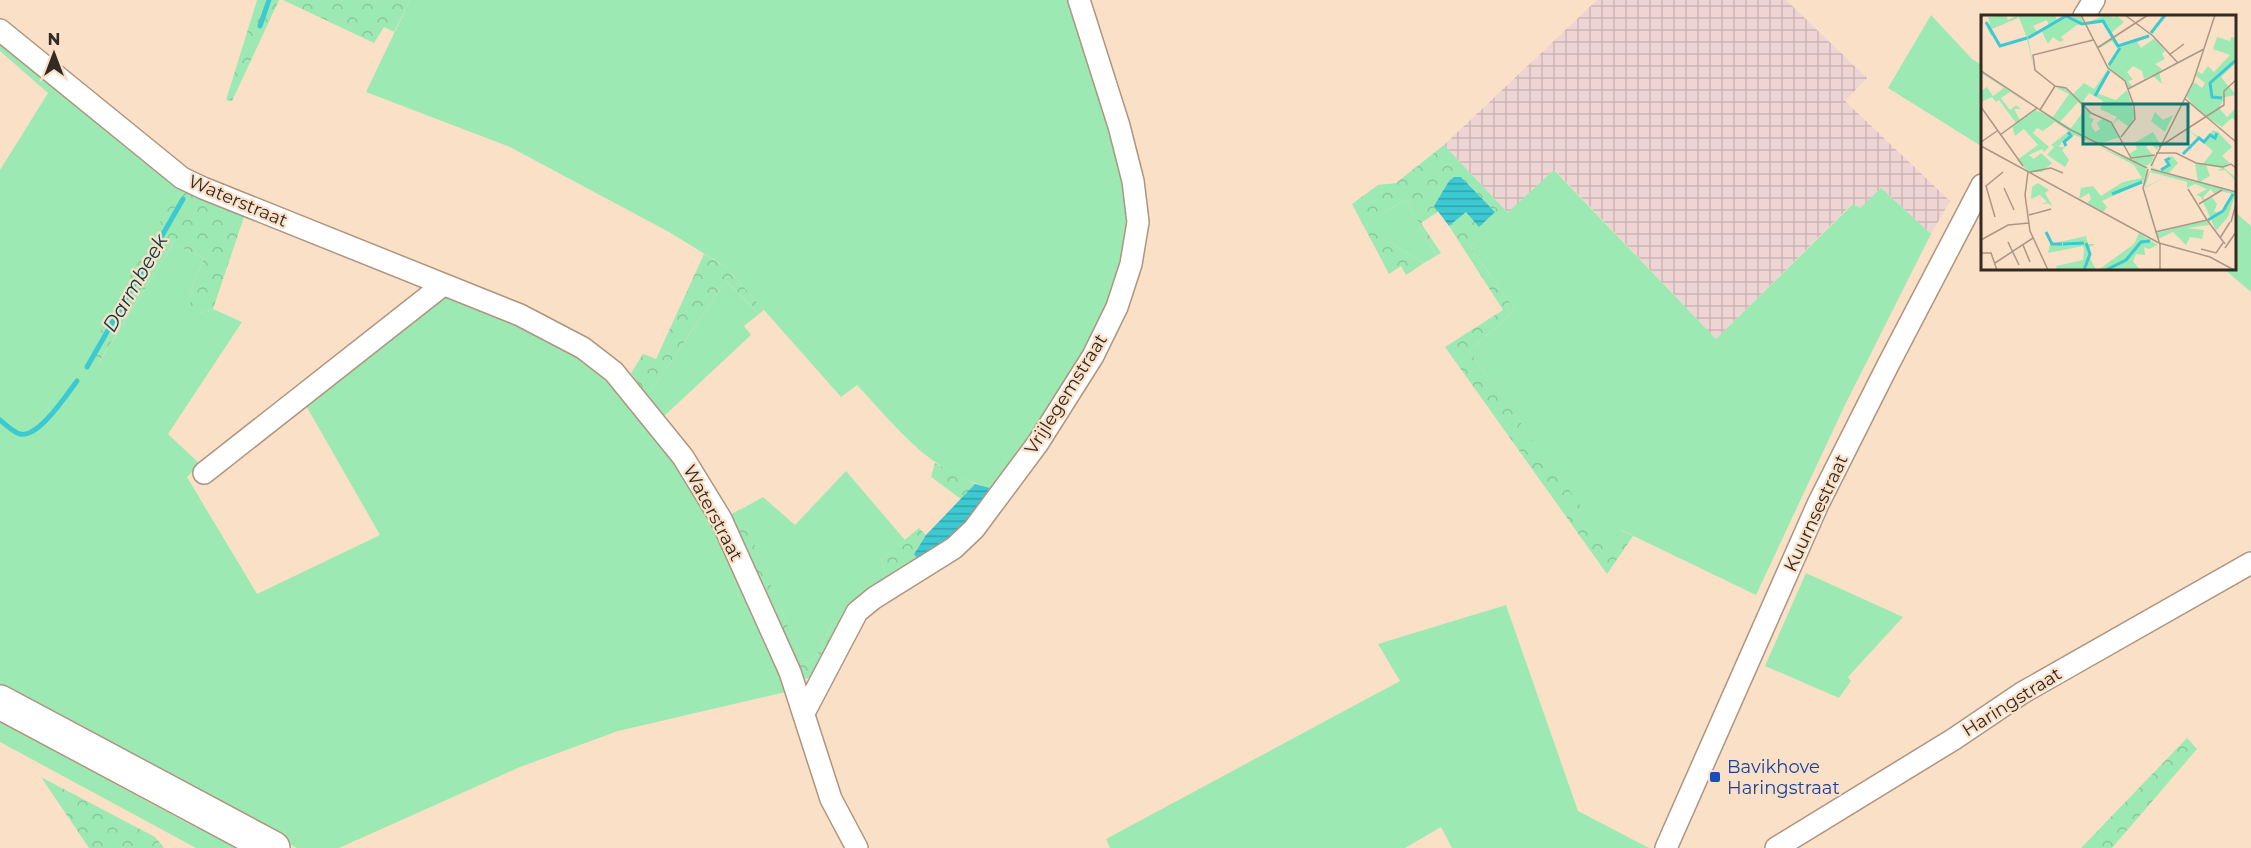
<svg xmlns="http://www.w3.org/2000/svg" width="2251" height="848" viewBox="0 0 2251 848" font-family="Montserrat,sans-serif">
  <defs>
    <pattern id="industrial-grid" width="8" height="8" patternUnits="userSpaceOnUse" patternTransform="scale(1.5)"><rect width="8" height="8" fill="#efd4d4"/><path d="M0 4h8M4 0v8" fill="none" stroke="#ceb6b6"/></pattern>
    <pattern id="forest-crowns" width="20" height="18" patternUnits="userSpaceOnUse" patternTransform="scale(1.5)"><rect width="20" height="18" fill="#9de9b4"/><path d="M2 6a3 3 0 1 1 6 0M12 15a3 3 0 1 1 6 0" fill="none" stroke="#88c89a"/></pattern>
    <pattern id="water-rules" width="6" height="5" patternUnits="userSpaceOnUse" patternTransform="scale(1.5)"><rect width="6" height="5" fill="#3dc9d1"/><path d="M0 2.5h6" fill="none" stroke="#34a3a9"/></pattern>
  </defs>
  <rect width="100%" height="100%" fill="#fbe0c8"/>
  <!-- industrial -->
  <polygon fill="url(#industrial-grid)" points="1597,0 1786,0 1867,78 1845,101 1950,201 1931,234 1881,188 1860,209 1852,204 1716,339 1555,170 1508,213 1444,145"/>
  <!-- grass -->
  <g fill="#9de9b4">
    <path d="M 410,0 L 1072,0 L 1127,182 L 1130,234 L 1102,327 L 999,491 C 928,471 905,436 857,385 L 841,397 L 726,267 L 669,232 L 510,147 L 366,92 Z"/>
    <polygon points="1931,15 1972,59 1982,65 1981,146 1888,88"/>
    <polygon points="0,37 181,184 97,366 173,244 204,258 189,294 200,313 213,309 242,322 168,434 200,464 187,477 257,594 380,535 304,402 447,294 530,325 623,388 704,505 790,691 618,731 520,767 339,848 297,848 222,809 211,797 133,754 117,754 0,690 0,170 48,93 0,51"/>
    <polygon points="1554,170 1716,339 1853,204 1860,208 1881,188 1931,234 1844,407 1756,595 1621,530 1610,548 1469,351 1515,310 1470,247"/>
    <polygon points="1406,199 1436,256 1424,263 1395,246 1380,222 1382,214"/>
    <polygon points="2235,212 2251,226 2251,292 2224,269 2234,268"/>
    <polygon points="726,281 759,314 744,326 751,335 662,418 647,396"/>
    <polygon points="846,471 905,540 881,560 888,581 841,629 832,624 820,650 811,662 803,663 740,510 763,497 795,525"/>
    <polygon points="1806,573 1903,617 1848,677 1851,681 1839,698 1765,666"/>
    <polygon points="1506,605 1578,811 1649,848 1452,848 1441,827 1405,848 1110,848 1106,839 1400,681 1378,644"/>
    <polygon points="0,713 103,770 113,783 197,828 211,828 247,848 196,848 0,742"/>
  </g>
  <!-- forest -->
  <g fill="url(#forest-crowns)">
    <polygon points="257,0 279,0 232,101 226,100"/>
    <polygon points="283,0 410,0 394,32 384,27 374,43"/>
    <polygon points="1444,145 1508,213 1470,247 1515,310 1469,351 1610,547 1620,530 1633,536 1607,574 1445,347 1503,310 1449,226 1466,212 1495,212 1461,177 1449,181 1435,206 1439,211 1421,223 1441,253 1436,256 1406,199 1382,214 1381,222 1395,246 1424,263 1406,275 1401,266 1389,274 1352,204 1378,185 1396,183"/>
    <polygon points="181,184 245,214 213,309 200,313 191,307 189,294 204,258 173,244 96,367 86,357"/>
    <polygon points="704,254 726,267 764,310 759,314 726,281 647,396 631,373 643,354 656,359"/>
    <polygon points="935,463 975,484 961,499 931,477"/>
    <polygon points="990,488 999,491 971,527 888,581 881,560 919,528 926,535 914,553 968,519"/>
    <polygon points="740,509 803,663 811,662 820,650 832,624 841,629 814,677 805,679 798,674 729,516"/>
    <polygon points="2187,738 2197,749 2112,848 2081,848"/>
    <polygon points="41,777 155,837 164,848 89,848"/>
  </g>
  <!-- water -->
  <g fill="url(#water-rules)">
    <polygon points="1454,177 1461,177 1495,212 1479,227 1466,212 1449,226 1434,206 1449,181"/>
    <path d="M 975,484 L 990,488 C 972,513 949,552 916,557 L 914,554 L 926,535 Z"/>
  </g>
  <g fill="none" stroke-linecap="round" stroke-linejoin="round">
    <!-- stream -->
    <g stroke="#3dc9d1" stroke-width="5">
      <polyline points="260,26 269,0"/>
      <polyline points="87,367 183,199"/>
      <path d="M 0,420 C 5,424 13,432 20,434 C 38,439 67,394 77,381"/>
    </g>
    <!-- minor casing -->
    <g stroke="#ae957f" stroke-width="24">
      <g id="minor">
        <polyline points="2084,16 2094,0"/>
        <polyline points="0,30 182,178 203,188 520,315 583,348 614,372 683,457 721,519 790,672 831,799 857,848"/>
        <polyline points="204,473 443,285"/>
        <polyline points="805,711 857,612 874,598 954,548 974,529 1038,443 1093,356 1117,307 1131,264 1138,222 1133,181 1119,126 1079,0"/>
        <polyline points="1666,848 1818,504 1888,365 1982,185"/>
        <polyline points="1776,848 1954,739 2022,693 2251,563"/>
      </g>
    </g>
    <!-- primary casing -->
    <g stroke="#ae957f" stroke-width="36">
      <polyline id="primary" points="0,702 273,848"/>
    </g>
    <!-- minor -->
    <use href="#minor" stroke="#fff" stroke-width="21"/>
    <!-- primary -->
    <use href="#primary" stroke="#fff" stroke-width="33"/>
  </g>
  <!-- markers -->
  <rect fill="#1a4fb4" stroke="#fbe0c8" stroke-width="2" x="1709" y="771" width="12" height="12" rx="3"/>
  <g text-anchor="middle" stroke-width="4.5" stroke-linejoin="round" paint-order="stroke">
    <!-- street labels -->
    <g font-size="18" fill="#342a21" stroke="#fbe0c8">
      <text transform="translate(238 201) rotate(23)" y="6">Waterstraat</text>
      <text transform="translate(1066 394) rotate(-58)" y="6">Vrijlegemstraat</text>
      <text transform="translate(713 513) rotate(62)" y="6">Waterstraat</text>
      <text transform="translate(1816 513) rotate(-65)" y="6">Kuurnsestraat</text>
      <text transform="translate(2012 702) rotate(-32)" y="6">Haringstraat</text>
    </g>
    <!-- transit labels -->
    <g font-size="18" fill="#164399" stroke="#fbe0c8" text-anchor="start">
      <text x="1727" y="773">Bavikhove<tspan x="1727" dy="21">Haringstraat</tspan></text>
    </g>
    <!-- water labels -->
    <g font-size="20" font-style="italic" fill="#003f43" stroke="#fbe0c8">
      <text transform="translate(135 283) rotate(-60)" y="7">Darmbeek</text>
    </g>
  </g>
  <!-- overview -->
  <g transform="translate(1981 15)">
    <rect width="255" height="255" fill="#fbe0c8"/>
    <path d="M 37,0 L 74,0 L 76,5 L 100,0 L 103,9 L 96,10 L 80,22 L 83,25 L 79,27 L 72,22 L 67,29 L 61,17 L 68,11 L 66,5 L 52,11 L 57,18 L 47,22 L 53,55 L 46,24 L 20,32 L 17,30 L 12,20 L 20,31 L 46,23 ZM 124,0 L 134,3 L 135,0 L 143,7 L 130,18 L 136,31 L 169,20 L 156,27 L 160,33 L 174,23 L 184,36 L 181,39 L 184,44 L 174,49 L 181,54 L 178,57 L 181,69 L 171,60 L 163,64 L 161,56 L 152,51 L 146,57 L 152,65 L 147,66 L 151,71 L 147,73 L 144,65 L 129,54 L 115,78 L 135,85 L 146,75 L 154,100 L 148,112 L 137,104 L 132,109 L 139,122 L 118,129 L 149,144 L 148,139 L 156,134 L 153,128 L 172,117 L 179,129 L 176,135 L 169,128 L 165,132 L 173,141 L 170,148 L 165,151 L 144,142 L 100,121 L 73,104 L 116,131 L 94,120 L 81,126 L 78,132 L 84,132 L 81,135 L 88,145 L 84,152 L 66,140 L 73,132 L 70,130 L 88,116 L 74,107 L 62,116 L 56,113 L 52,118 L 68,132 L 63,137 L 61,134 L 48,140 L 53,144 L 60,138 L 71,148 L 61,157 L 48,157 L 36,145 L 57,130 L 43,114 L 34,121 L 31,111 L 35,108 L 18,85 L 15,87 L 11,82 L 0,87 L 0,76 L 6,72 L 12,81 L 23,73 L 2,59 L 0,62 L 0,57 L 54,93 L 29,77 L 20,83 L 29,95 L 35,90 L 40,94 L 33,94 L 39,105 L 54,95 L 72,102 L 88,79 L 74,72 L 83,73 L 91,80 L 103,68 L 113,74 L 128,53 L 104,11 L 117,32 L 130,25 L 128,12 L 121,6 L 103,9 ZM 131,26 L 137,34 L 127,52 L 117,34 ZM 108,78 L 122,86 L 119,94 L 136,102 L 132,108 L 122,103 L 116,108 L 119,114 L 114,117 L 110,110 L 113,104 L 108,102 L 110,98 L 100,90 ZM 97,87 L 104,94 L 90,113 L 79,107 ZM 236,22 L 249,26 L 250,22 L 255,23 L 255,48 L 240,62 L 255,80 L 244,82 L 238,93 L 246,102 L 255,93 L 255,106 L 251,103 L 241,112 L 217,96 L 205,81 L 213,67 L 221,73 L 224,68 L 215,61 L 217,56 L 221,59 L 227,51 L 233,57 L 249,40 L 232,34 ZM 174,97 L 182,105 L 192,100 L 184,117 L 170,106 ZM 207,115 L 224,126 L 232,115 L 237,117 L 251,132 L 241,141 L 249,148 L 242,152 L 255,163 L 248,168 L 253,164 L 244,155 L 237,156 L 241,153 L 225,150 L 229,161 L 219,167 L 242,173 L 211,166 L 172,153 L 171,150 L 172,146 L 174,141 L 172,152 L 180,156 L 188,151 L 185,144 L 191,141 L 197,148 L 188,158 L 217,167 L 214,148 L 222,149 L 232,136 ZM 117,131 L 163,151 L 166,156 L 162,167 L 121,186 L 126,192 L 122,197 L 106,188 L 110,184 L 108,178 L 98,184 L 100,173 L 112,171 L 120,181 L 142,167 L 161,163 L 153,150 ZM 171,155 L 255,177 L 247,202 L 235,216 L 220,182 L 215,180 L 226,174 L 214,169 L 206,173 L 206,167 L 169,157 L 164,172 L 185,162 L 164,173 L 174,216 L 168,196 L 164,172 L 163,168 L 168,157 ZM 230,174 L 234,180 L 239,176 L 252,179 L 241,198 L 233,197 L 236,189 L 231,182 L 224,186 L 222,182 ZM 57,168 L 68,175 L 64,178 L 72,192 L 67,188 L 63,189 L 60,189 L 66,187 L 59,180 L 50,184 L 51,172 ZM 225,205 L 228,210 L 206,213 L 223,215 L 221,224 L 209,222 L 205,230 L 192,217 L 177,224 L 175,218 ZM 158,218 L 177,230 L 168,234 L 163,232 L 164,240 L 155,239 L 152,246 L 159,255 L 117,255 L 153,229 ZM 105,221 L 107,229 L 114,229 L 109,232 L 108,241 L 115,255 L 104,255 L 106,252 L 106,245 L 102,255 L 76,255 L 75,251 L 102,245 L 103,234 L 102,231 L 67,238 L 69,229 Z" fill="#9de9b4" fill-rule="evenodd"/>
    <path d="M 25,0 L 27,5 L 36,0 L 37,3 L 11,14 L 13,20 L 10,21 L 5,10 L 9,9 L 7,2 Z" fill="#9de9b4"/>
    <path fill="none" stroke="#3dc9d1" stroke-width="3" d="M 5,7 L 19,31 L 46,23M 170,18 L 184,0M 47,23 L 85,1 L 101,9 L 122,6 L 137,31 L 168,21M 128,50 L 139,33M 114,81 L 128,56M 241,83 L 231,82 L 229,68 L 255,45M 85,131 L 83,127 L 90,121 L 87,117M 202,139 L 218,123 L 223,127 L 229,120 L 234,123 L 236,118M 180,155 L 188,150 L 185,145 L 189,143M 131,179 L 161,167M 227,205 L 242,196 L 252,179M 65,217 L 71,229 L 81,229M 82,229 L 103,228M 103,255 L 109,239 L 105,228M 125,255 L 145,245 L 160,227 L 169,226"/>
    <path fill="none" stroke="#ab9785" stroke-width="1.5" d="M 100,0 L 127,53 L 144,66 L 153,91 L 154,104 L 140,122M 144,0 L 172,21 L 197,48M 0,20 L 1,0M 112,25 L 52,40 L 54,55 L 74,71 L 85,73 L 110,98 L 130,107 L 150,143 L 174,140M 116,33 L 167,0M 188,40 L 203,29M 0,56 L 88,114 L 166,153M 147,74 L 223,34M 203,83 L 255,127M 0,92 L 42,151M 59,95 L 74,71M 19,120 L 56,93M 0,127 L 16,116M 0,131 L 178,228 L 229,242 L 253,255M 178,132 L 243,90 L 243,76 L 255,65M 175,138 L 195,138 L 215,148 L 242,152 L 250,149 L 255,153M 170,151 L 212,67 L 234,0M 167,154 L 162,173 L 179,230 L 179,255M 170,154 L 255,177M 47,157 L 44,180 L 49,216 L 67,255M 49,157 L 70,153 L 82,158M 23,173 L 33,195M 218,189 L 241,175M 48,200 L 70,194M 14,202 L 5,171 L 22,157M 226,205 L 244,229M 250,207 L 255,189M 174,217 L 226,205 L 207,174M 239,223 L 249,207M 0,225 L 27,210 L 48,208M 27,227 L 38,250M 42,230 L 49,247M 244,233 L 255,217M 220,234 L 235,238 L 242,228M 0,238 L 10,238 L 16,255M 14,248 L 52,223"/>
    <path fill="#0f766e" fill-opacity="0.15" stroke="#0f766e" stroke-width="3" d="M 102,89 L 207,89 L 207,129 L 102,129 Z"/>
    <rect width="255" height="255" fill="none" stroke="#342a21" stroke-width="3"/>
  </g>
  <!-- north arrow -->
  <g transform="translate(54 54)" stroke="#fbe0c8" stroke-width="4.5" paint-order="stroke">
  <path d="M0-4.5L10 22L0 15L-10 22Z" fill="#342a21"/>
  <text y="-9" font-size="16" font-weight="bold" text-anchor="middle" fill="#342a21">N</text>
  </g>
</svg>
